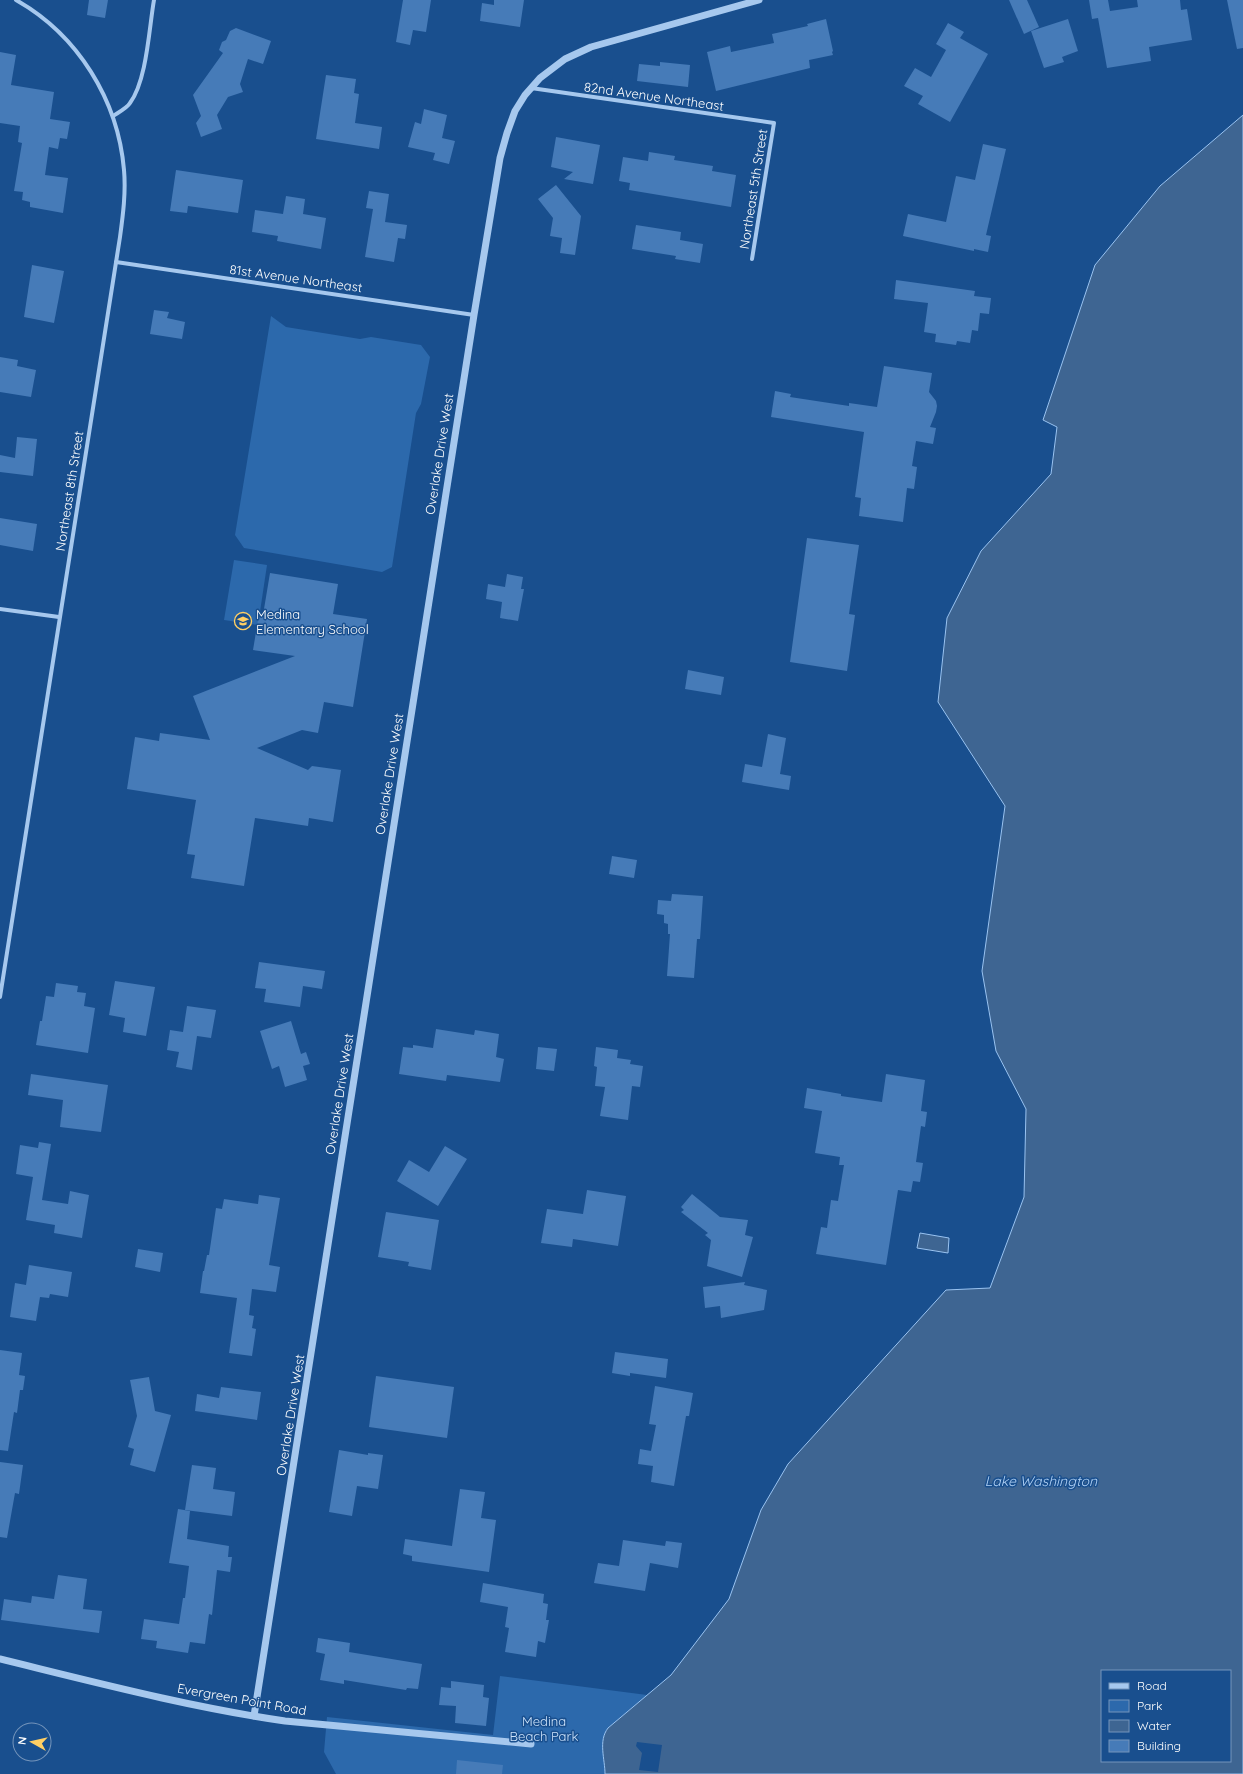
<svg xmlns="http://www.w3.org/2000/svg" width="1243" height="1774" viewBox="0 0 1243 1774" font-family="Quicksand,sans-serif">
  <rect width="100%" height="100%" fill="#194f8e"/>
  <!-- green -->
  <g fill="#2c69ac">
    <polygon points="271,316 286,327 360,339 371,337 421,345 430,357 421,404 416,413 392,567 382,572 244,548 235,535"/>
    <polygon points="234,560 267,565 258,625 224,620"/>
    <polygon points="500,1676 647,1695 608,1728 605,1774 336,1774 324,1752 327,1717 493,1735"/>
  </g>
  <!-- water -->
  <g fill="#3e6592" stroke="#99c3f1" fill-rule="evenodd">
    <path d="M 1243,115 L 1243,1774 L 605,1774 C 605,1759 598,1741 608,1728 L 671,1675 L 729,1599 L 761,1510 L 788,1464 L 946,1290 L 990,1288 L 1024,1197 L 1026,1109 L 996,1051 L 982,971 L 1005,806 L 938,702 L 947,618 L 981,551 L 1051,474 L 1057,427 L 1043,420 L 1095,265 L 1160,186 ZM 1102,1671 L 1230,1671 L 1230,1761 L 1102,1761 Z"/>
    <polygon points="920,1233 949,1238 948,1253 917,1248"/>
  </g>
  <!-- pier -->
  <polygon fill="#194f8e" points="637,1742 662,1745 658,1772 639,1770 642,1753 636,1746"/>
  <!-- building -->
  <g fill="#467bb8">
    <polygon points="89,0 108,0 105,18 87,15"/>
    <polygon points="403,0 431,0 426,32 413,30 410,45 396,42"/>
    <polygon points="494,0 524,0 520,27 480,21 482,3 494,5"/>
    <polygon points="1009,0 1027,0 1039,27 1024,34"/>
    <polygon points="1089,0 1108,0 1110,11 1138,7 1137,0 1180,0 1181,10 1187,9 1192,40 1149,47 1151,61 1107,68 1098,18 1092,19"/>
    <polygon points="1227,0 1243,0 1243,48 1237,49"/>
    <polygon points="826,19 833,51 832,52 833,55 809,60 810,68 716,91 707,52 730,46 731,52 774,43 772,34 808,26 807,24"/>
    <polygon points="1068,19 1078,51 1062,57 1064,62 1044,68 1031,31"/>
    <polygon points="948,23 964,32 960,38 988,54 950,122 918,104 923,96 904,86 915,68 931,77 946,50 936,44"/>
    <polygon points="236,28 271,41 263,64 248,59 240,84 243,92 228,97 217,115 222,129 201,137 196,123 201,116 193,95 223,53 219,50 222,42 226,40 230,31"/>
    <polygon points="0,52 16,55 11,85 54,92 50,119 70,122 67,139 60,138 58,149 49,147 45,175 68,178 63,213 30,207 30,202 22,200 23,192 14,191 22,143 18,142 20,126 0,123"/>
    <polygon points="660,62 690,65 688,87 637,81 639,64 660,66"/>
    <polygon points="326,75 356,79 354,93 359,94 355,123 382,127 379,149 316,139"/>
    <polygon points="424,109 447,115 442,138 455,141 449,164 433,160 435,153 408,147 415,122 421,124"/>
    <polygon points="556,137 600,145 593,184 564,179 573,172 551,167"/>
    <polygon points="983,144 1006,149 986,235 991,236 988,252 974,249 974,251 903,236 908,214 946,222 956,176 975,180"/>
    <polygon points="649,152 675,156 674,160 713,166 712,171 736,175 731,207 629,190 630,183 619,181 623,157 648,161"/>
    <polygon points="176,170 243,180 238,213 188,206 187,213 170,211"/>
    <polygon points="556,185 581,216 575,255 560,253 562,238 550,236 553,218 538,199"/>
    <polygon points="369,191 389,194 385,222 407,225 405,239 398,238 394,262 365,257 373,209 366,208"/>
    <polygon points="286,196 305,199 303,214 326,218 321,249 277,241 278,236 252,232 255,210 283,214"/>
    <polygon points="636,225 681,232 680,240 703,244 700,263 675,259 676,256 632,249"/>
    <polygon points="32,265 64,271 54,323 24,317"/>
    <polygon points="896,280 975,291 974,296 991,298 989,314 980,313 978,331 972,330 970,343 957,341 956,345 935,342 936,334 924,332 928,303 894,299"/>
    <polygon points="154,310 169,312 167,318 185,322 182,339 150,334"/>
    <polygon points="0,357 18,360 17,366 36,370 31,397 0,392"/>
    <polygon points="884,366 932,373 929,392 936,401 937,406 936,412 930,427 936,428 933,444 916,441 912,466 917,467 914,489 907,488 903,522 859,516 861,498 855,497 864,432 771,417 775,391 791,394 790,397 849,406 849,403 877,407"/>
    <polygon points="17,437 37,439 33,476 0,472 0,455 15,458"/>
    <polygon points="0,518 37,524 33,551 0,545"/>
    <polygon points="807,538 859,545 849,614 855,615 847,671 790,662"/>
    <polygon points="270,573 338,584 333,614 367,619 353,707 324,702 318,733 302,730 257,748 308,770 312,766 341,770 333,822 309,818 308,826 255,818 244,886 191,878 195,855 187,854 196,800 127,789 135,737 159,741 160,733 210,740 193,696 295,656 253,650 259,614 263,615"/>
    <polygon points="507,574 523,577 521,589 524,589 518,621 500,618 502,602 486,599 488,584 505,587"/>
    <polygon points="688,670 724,677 721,695 685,689"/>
    <polygon points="768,734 786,738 780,774 791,776 789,790 742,782 745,764 762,767"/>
    <polygon points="612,856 637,860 634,878 609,874"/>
    <polygon points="672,894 703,896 700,939 697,939 694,978 667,976 670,934 668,934 668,924 664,923 664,915 657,914 658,900 671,901"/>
    <polygon points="259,962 325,971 322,989 303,986 300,1007 264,1002 266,989 255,988"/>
    <polygon points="115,981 155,987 146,1036 123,1032 125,1018 109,1015"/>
    <polygon points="56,983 78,986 77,992 86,993 84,1006 95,1008 88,1053 36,1045 40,1021 42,1021 46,996 54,997"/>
    <polygon points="187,1006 216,1010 211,1038 197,1036 192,1070 176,1067 179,1052 167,1050 170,1030 183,1032"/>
    <polygon points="291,1021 301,1054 306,1052 310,1064 303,1066 307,1080 285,1087 279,1066 272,1069 260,1031"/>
    <polygon points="436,1029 474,1035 475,1030 499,1034 496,1057 504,1059 500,1082 447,1075 446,1081 399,1074 403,1047 413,1048 413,1045 433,1048"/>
    <polygon points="538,1047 557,1049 554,1071 536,1069"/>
    <polygon points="596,1047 618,1050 617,1058 631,1060 630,1064 643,1066 640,1087 632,1086 628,1120 600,1116 605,1087 595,1086 597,1067 594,1066"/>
    <polygon points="31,1074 108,1085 101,1132 60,1127 63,1100 28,1095"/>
    <polygon points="886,1074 925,1080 921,1111 927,1112 925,1127 921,1126 916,1162 923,1163 920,1182 913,1181 911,1192 898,1190 886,1265 816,1254 821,1227 827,1228 831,1200 838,1201 844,1165 839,1165 840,1157 815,1153 822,1111 804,1108 807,1088 841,1094 841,1096 882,1102"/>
    <polygon points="39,1142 51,1144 42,1200 68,1204 70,1191 89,1195 82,1238 54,1233 55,1225 26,1220 33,1177 16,1174 20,1145 38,1148"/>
    <polygon points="445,1146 467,1159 438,1206 397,1181 409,1160 429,1172"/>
    <polygon points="587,1190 626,1196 618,1246 573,1239 572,1247 541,1243 547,1209 583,1214"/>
    <polygon points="692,1194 720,1217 748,1220 745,1235 753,1237 742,1277 707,1266 711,1240 705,1235 708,1233 681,1212 684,1210 681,1207"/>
    <polygon points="259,1195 280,1198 269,1265 280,1267 276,1292 252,1289 249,1315 254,1316 252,1328 256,1329 252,1356 229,1353 237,1298 200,1293 203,1271 204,1271 207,1255 209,1255 216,1208 222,1209 224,1199 258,1204"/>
    <polygon points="386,1212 439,1220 431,1270 408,1266 409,1262 378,1257"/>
    <polygon points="138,1249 163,1253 160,1272 135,1267"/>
    <polygon points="29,1265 72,1272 68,1297 50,1294 49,1298 40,1297 36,1321 10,1317 15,1283 26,1285"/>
    <polygon points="745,1282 744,1285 767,1290 764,1310 721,1318 720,1306 705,1308 703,1287"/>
    <polygon points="0,1350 22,1353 19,1375 25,1376 23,1390 20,1390 17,1413 14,1412 8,1451 0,1450"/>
    <polygon points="615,1352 668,1359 666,1378 630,1373 630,1376 612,1373"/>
    <polygon points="376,1376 454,1387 447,1438 369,1427"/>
    <polygon points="149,1377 155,1411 171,1415 155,1472 130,1465 134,1449 128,1447 137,1416 130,1380"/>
    <polygon points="655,1386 693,1393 689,1416 686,1416 674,1486 651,1482 653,1466 638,1464 640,1449 651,1451 656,1425 649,1424"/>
    <polygon points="221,1387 261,1392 257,1420 195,1411 197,1394 219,1398"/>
    <polygon points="339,1450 368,1455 368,1453 383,1455 378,1489 357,1486 352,1516 329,1512"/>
    <polygon points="0,1462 23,1465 19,1494 15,1493 7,1538 0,1537"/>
    <polygon points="192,1465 216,1468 213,1489 235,1492 232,1516 185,1510"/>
    <polygon points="460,1489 485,1492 481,1518 496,1520 489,1572 412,1561 412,1556 403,1554 405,1539 452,1546"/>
    <polygon points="178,1509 190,1511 187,1539 229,1546 228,1557 232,1557 230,1572 217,1570 212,1615 209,1614 205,1644 190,1642 188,1653 156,1648 157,1641 141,1639 144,1619 179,1624 183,1598 185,1598 189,1566 169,1563"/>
    <polygon points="623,1540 665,1546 666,1541 682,1543 678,1568 650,1563 645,1591 594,1583 598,1563 619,1566"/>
    <polygon points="58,1575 87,1579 83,1609 102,1611 99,1633 1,1620 4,1599 31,1603 32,1596 54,1599"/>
    <polygon points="483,1583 544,1594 543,1603 548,1604 546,1620 549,1620 545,1643 538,1641 536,1657 505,1652 509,1628 505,1627 508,1607 480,1602"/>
    <polygon points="318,1638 350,1643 349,1652 422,1664 418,1689 407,1688 406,1690 344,1680 344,1684 320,1680 325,1654 316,1652"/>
    <polygon points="451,1681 484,1685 483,1697 489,1698 486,1726 455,1723 456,1706 439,1705 441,1687 451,1688"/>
    <polygon points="457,1760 503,1765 502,1774 456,1774"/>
  </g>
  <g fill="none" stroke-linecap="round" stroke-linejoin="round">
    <!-- minor -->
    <g stroke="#a6c8ee" stroke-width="4">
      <polyline points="531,88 774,123 752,259"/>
      <path d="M 113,116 C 119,112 127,108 130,103 C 147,80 149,28 154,0"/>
      <polyline points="116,262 474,315"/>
      <polyline points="0,609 59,617"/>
      <path d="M 0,997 L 120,237 C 123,215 126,192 124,170 C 118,100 78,35 16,0"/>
    </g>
    <!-- tertiary -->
    <g stroke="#a6c8ee" stroke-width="7">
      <path d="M 0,1659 C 94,1682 189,1707 285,1721 L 531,1744"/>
      <polyline points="254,1716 474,315 500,158 507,133 515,111 525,95 540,78 565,59 591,47 759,0"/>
    </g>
  </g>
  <!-- icons -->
  <defs>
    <g id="school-ring" transform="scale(0.9)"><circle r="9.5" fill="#194f8e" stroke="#ffcf64" stroke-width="1.5"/><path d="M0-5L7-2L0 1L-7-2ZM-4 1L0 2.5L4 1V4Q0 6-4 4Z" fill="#ffcf64"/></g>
  </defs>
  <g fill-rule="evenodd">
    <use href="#school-ring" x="243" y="621"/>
  </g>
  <g text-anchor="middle" stroke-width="3" stroke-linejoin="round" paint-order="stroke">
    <!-- street labels -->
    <g font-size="13" fill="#fff" stroke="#194f8e">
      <text transform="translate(654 96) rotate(8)" y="5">82nd Avenue Northeast</text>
      <text transform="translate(753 189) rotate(-81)" y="5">Northeast 5th Street</text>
      <text transform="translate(296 278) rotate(8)" y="5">81st Avenue Northeast</text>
      <text transform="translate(439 454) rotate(-81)" y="5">Overlake Drive West</text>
      <text transform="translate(69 491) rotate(-81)" y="5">Northeast 8th Street</text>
      <text transform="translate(389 774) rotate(-81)" y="5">Overlake Drive West</text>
      <text transform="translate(339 1094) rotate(-81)" y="5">Overlake Drive West</text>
      <text transform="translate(290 1415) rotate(-81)" y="5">Overlake Drive West</text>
      <text transform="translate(242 1699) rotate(10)" y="5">Evergreen Point Road</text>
    </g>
    <!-- poi labels -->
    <g font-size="13" fill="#fff" stroke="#194f8e" text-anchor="start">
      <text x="256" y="619">Medina<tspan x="256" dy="15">Elementary School</tspan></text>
    </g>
    <!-- park labels -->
    <g font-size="13" fill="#cce2fa" stroke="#194f8e">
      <text x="544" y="1726">Medina<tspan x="544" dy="15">Beach Park</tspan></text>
    </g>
    <!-- water labels -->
    <g font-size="14" font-style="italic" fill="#b2d2f5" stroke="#194f8e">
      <text x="1041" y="1486">Lake Washington</text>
    </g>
  </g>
  <!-- legend -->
  <rect x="1101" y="1670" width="130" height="92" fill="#194f8e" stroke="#7595bb"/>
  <rect x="1109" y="1683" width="20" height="6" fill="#a6c8ee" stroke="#7595bb"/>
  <text x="1137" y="1690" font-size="12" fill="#ffffff">Road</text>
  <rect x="1109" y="1700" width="20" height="12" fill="#2c69ac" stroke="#7595bb"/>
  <text x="1137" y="1710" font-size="12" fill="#ffffff">Park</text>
  <rect x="1109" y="1720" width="20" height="12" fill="#3e6592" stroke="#7595bb"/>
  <text x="1137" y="1730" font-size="12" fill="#ffffff">Water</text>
  <rect x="1109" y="1740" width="20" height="12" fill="#467bb8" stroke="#7595bb"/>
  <text x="1137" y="1750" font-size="12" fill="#ffffff">Building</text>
  <!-- north arrow -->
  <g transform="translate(32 1742) rotate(278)"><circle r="19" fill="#194f8e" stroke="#7595bb"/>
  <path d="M0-3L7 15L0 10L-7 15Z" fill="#ffcf64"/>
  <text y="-6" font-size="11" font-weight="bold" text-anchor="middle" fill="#ffffff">N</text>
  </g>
</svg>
